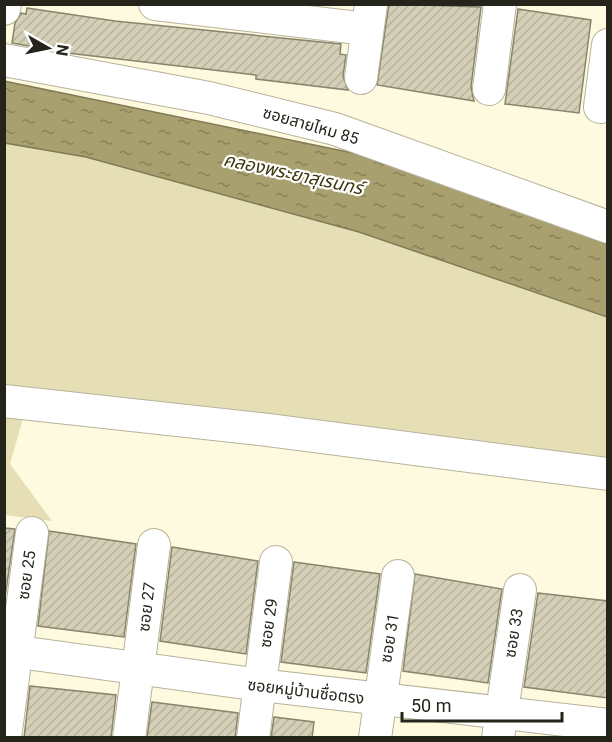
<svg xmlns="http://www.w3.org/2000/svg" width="612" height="742" viewBox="0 0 612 742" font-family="Roboto,'Noto Sans Thai',sans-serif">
  <defs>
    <pattern id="water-ripples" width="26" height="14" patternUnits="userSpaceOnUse" patternTransform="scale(1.5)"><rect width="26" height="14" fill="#a8a06e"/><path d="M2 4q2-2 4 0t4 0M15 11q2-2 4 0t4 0" fill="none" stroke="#89825a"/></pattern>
    <pattern id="building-hatch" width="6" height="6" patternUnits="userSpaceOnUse" patternTransform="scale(1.5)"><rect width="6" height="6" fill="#d4d0b7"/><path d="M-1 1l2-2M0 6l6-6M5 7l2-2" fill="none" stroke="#b6b29d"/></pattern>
  </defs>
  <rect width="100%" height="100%" fill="#fefae0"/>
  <!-- green -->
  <g fill="#e6dfb5">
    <polygon points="4,143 86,157 359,232 607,317 607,467 5,392"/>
    <polygon points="5,412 24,415 10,464 52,521 5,515"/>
  </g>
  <!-- water -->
  <polygon fill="url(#water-ripples)" stroke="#817b55" stroke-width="1.5" points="4,81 377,158 607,244 607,317 359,232 86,157 5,143"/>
  <!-- building -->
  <g fill="url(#building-hatch)" stroke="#88856d" stroke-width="1.5">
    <polygon points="389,4 481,7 471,87 474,101 377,85"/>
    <polygon points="27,8 115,21 341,44 340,54 346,55 343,76 348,90 256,79 256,75 67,53 12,43 15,23 21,13 26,14"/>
    <polygon points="518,9 591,20 579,113 505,104"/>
    <polygon points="4,528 15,529 4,604"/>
    <polygon points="49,531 136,544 124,637 38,626"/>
    <polygon points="172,547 258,561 246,654 160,641"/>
    <polygon points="294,562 380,574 366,673 281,662"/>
    <polygon points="415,574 502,589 488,683 403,671"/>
    <polygon points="538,593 608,601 608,698 524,687"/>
    <polygon points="30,686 116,695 111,738 24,738"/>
    <polygon points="152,702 238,713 235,738 147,738"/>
    <polygon points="274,717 314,722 312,738 271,738"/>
  </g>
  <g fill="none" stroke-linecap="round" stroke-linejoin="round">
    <!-- minor casing -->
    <g stroke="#b7b39b" stroke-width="34">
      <g id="minor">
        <polyline points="155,4 367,29"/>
        <polyline points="4,9 5,4"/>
        <polyline points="4,60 209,98 335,129 608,227"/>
        <polyline points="361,78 371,4"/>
        <polyline points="489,89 500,4"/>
        <polyline points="600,107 608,45"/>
        <polyline points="4,401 268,430 608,474"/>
        <polyline points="4,650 260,685 608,725"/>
        <polyline points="5,738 32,533"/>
        <polyline points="129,738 154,545"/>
        <polyline points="253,738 276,562"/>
        <polyline points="375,738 398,576"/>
        <polyline points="498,738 520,590"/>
      </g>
    </g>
    <!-- minor -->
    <use href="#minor" stroke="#fff" stroke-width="32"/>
  </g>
  <g text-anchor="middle" stroke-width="4.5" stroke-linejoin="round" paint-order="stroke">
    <!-- street labels -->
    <g font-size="16" fill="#25241b" stroke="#fff">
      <text transform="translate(311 125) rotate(16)" y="6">ซอยสายไหม 85</text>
      <text transform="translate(26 575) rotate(-82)" y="6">ซอย 25</text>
      <text transform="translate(146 607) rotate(-83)" y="6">ซอย 27</text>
      <text transform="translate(268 623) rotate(-82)" y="6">ซอย 29</text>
      <text transform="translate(513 633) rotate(-81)" y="6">ซอย 33</text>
      <text transform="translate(389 638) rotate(-81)" y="6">ซอย 31</text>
      <text transform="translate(306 691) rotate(7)" y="6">ซอยหมู่บ้านซื่อตรง</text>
    </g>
    <!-- water labels -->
    <g font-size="18" font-style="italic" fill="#3d360c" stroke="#fff">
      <text transform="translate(293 174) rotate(12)" y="6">คลองพระยาสุเรนทร์</text>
    </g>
  </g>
  <!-- border -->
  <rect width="612" height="742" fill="none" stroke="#25241b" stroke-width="12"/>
  <!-- north arrow -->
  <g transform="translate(48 48) rotate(99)" stroke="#ffffff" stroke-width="4.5" paint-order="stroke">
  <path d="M0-4.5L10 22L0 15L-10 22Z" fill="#25241b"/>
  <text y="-9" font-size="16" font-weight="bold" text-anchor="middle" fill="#25241b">N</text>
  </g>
  <!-- scale -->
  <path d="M402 712v9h160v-9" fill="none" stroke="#25241b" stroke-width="3"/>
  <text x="411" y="712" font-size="18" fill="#25241b" stroke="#ffffff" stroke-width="4.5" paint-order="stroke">50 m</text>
</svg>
